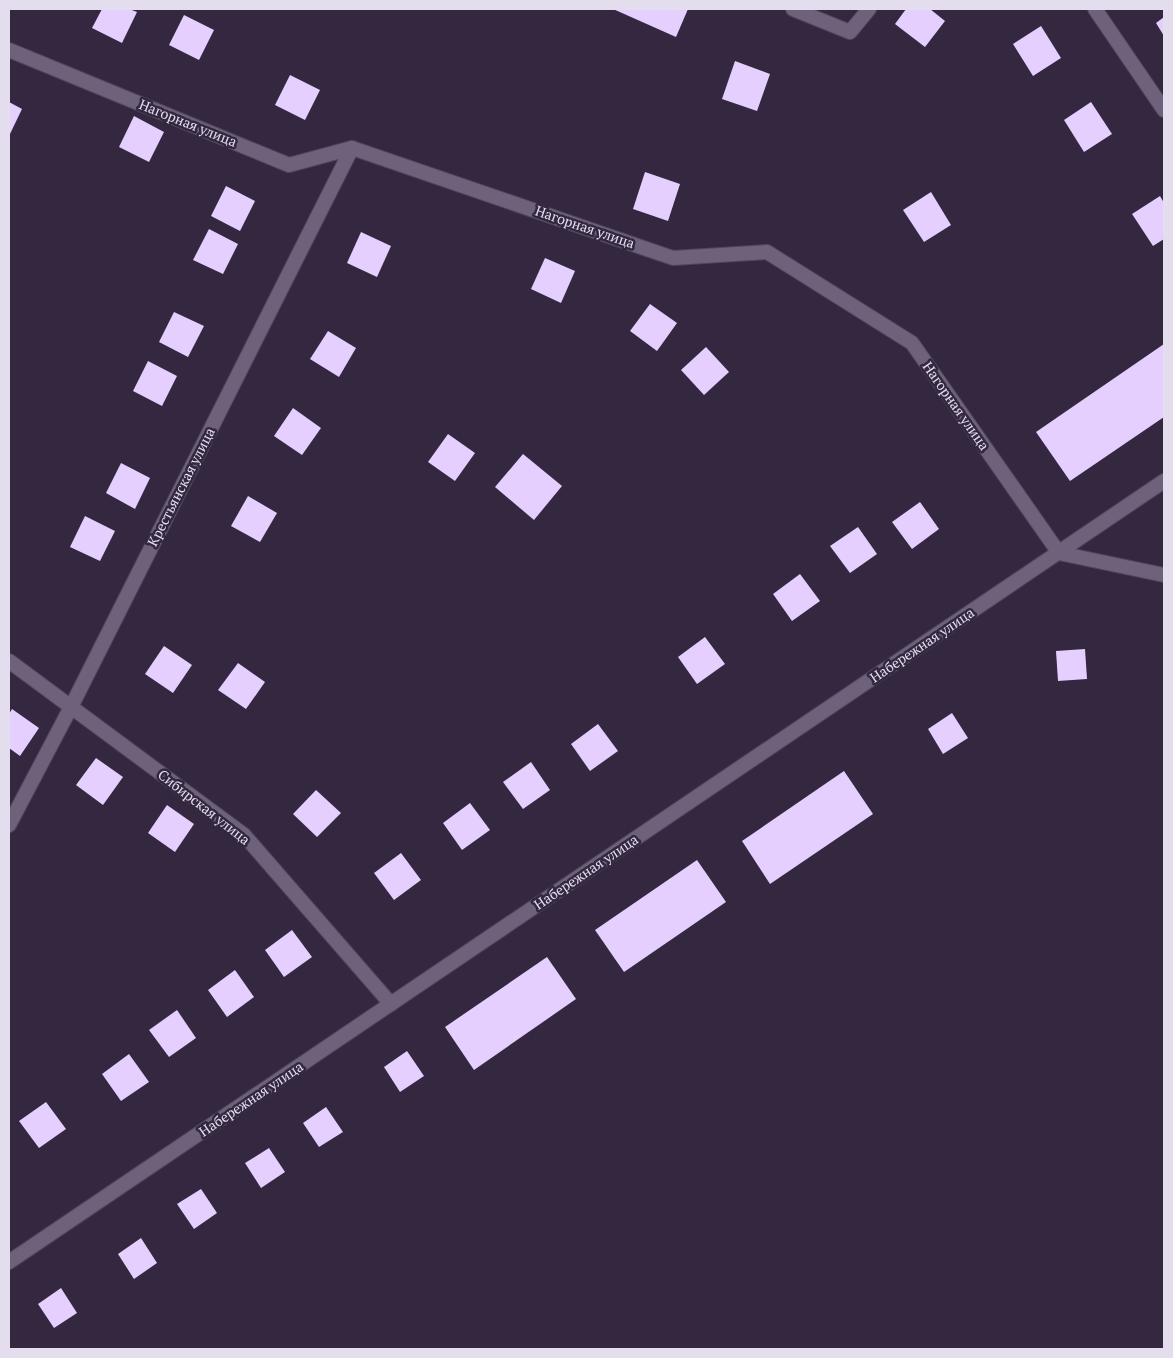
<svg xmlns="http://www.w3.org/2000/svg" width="1173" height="1358" viewBox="0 0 1173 1358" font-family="'PT Serif',serif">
  <rect width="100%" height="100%" fill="#342841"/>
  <!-- building -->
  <g fill="#e5cffe">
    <polygon points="102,9 129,9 137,12 122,43 92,28"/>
    <polygon points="613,9 688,9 676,37"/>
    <polygon points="906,9 930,9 945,21 925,47 895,24"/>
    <polygon points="184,15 214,30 199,60 169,45"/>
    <polygon points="1164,17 1164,36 1156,23"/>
    <polygon points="1041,26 1061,58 1033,76 1013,44"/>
    <polygon points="735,61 770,74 757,111 722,99"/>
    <polygon points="290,75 320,90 305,120 275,105"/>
    <polygon points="9,102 22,109 9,136"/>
    <polygon points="1091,102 1112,134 1084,152 1064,120"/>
    <polygon points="134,116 164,132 149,162 119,147"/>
    <polygon points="645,172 680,184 668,221 633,209"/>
    <polygon points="226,186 255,201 240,231 211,216"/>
    <polygon points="931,192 951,225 924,242 903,210"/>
    <polygon points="1160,196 1164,203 1164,239 1153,246 1132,214"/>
    <polygon points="209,229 238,244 223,274 193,260"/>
    <polygon points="361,232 391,246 377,277 347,263"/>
    <polygon points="545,258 575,271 561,303 531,289"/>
    <polygon points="650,304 677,323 657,351 630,331"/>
    <polygon points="174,312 204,326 188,357 159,342"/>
    <polygon points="328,331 356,348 339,377 310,359"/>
    <polygon points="1164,344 1164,417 1070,481 1036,432"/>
    <polygon points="706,347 729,372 704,395 681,370"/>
    <polygon points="148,361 177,376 162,406 133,391"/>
    <polygon points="293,408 321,428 302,455 274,436"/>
    <polygon points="448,434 475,453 455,481 428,462"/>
    <polygon points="523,454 562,486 534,520 495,487"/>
    <polygon points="121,463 150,478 135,509 106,493"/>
    <polygon points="248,496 277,513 260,542 231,526"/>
    <polygon points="920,502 939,529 912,549 892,522"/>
    <polygon points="85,516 115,531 100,561 70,547"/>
    <polygon points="858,527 877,554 850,573 830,546"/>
    <polygon points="800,574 820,601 792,621 773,594"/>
    <polygon points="705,637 725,664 697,684 678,657"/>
    <polygon points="164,646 192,665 173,693 145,674"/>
    <polygon points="1085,649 1087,679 1058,681 1056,651"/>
    <polygon points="238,663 265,682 246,709 218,690"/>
    <polygon points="12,709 39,728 20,756 9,748 9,714"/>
    <polygon points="952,713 968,738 943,754 928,729"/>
    <polygon points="598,724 618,751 590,771 571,744"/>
    <polygon points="96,758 123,777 103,805 76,785"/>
    <polygon points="531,762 550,790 523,809 503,782"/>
    <polygon points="844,771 873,814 770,884 742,841"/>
    <polygon points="316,790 341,813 317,837 293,814"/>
    <polygon points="470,803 490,830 462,850 443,823"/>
    <polygon points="167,805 194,824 175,852 148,833"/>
    <polygon points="401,853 421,880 394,900 374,873"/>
    <polygon points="697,860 726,902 624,972 595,930"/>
    <polygon points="292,930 312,957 284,977 265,950"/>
    <polygon points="547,957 576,999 474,1070 445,1027"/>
    <polygon points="235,970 254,997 227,1017 208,990"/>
    <polygon points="177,1010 196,1038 169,1057 149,1030"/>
    <polygon points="407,1051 424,1076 400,1092 384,1067"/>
    <polygon points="129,1054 149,1082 121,1101 102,1074"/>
    <polygon points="46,1102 66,1129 39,1148 19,1121"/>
    <polygon points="326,1107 343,1132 319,1147 303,1123"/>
    <polygon points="269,1148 285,1172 261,1188 245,1163"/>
    <polygon points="201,1189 217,1213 194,1229 177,1204"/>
    <polygon points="141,1238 157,1263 134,1279 118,1254"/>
    <polygon points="61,1288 77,1313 54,1328 38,1304"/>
  </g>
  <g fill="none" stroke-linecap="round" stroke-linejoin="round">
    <!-- minor casing -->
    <g stroke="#50465a" stroke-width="16">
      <g id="minor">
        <polyline points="793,9 850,32 869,9"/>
        <polyline points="1095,9 1164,110"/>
        <polyline points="9,50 289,165 352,148 673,258 767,252 912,343 1059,553 1164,575"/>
        <polyline points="9,661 244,835 391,1004"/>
        <polyline points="9,825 71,707 352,148"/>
      </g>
    </g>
    <!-- tertiary casing -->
    <g stroke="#50465a" stroke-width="16">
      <polyline id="tertiary" points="9,1262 1164,481"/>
    </g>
    <!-- minor -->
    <use href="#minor" stroke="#6e617c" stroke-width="14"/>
    <!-- tertiary -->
    <use href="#tertiary" stroke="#6e617c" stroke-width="14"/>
  </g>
  <g text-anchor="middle" stroke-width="5" stroke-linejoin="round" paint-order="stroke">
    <!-- street labels -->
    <g font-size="14" fill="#e4dded" stroke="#342841">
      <text transform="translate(188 123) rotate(22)" y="5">Нагорная улица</text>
      <text transform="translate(585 227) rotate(19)" y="5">Нагорная улица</text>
      <text transform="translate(956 406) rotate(55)" y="5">Нагорная улица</text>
      <text transform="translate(181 487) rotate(-63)" y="5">Крестьянская улица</text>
      <text transform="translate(922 645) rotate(-34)" y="5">Набережная улица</text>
      <text transform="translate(204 807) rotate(38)" y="5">Сибирская улица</text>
      <text transform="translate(586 872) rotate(-34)" y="5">Набережная улица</text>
      <text transform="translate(251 1099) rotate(-34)" y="5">Набережная улица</text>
    </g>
  </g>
  <!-- border -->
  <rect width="1173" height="1358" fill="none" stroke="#e4dded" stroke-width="20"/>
</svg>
